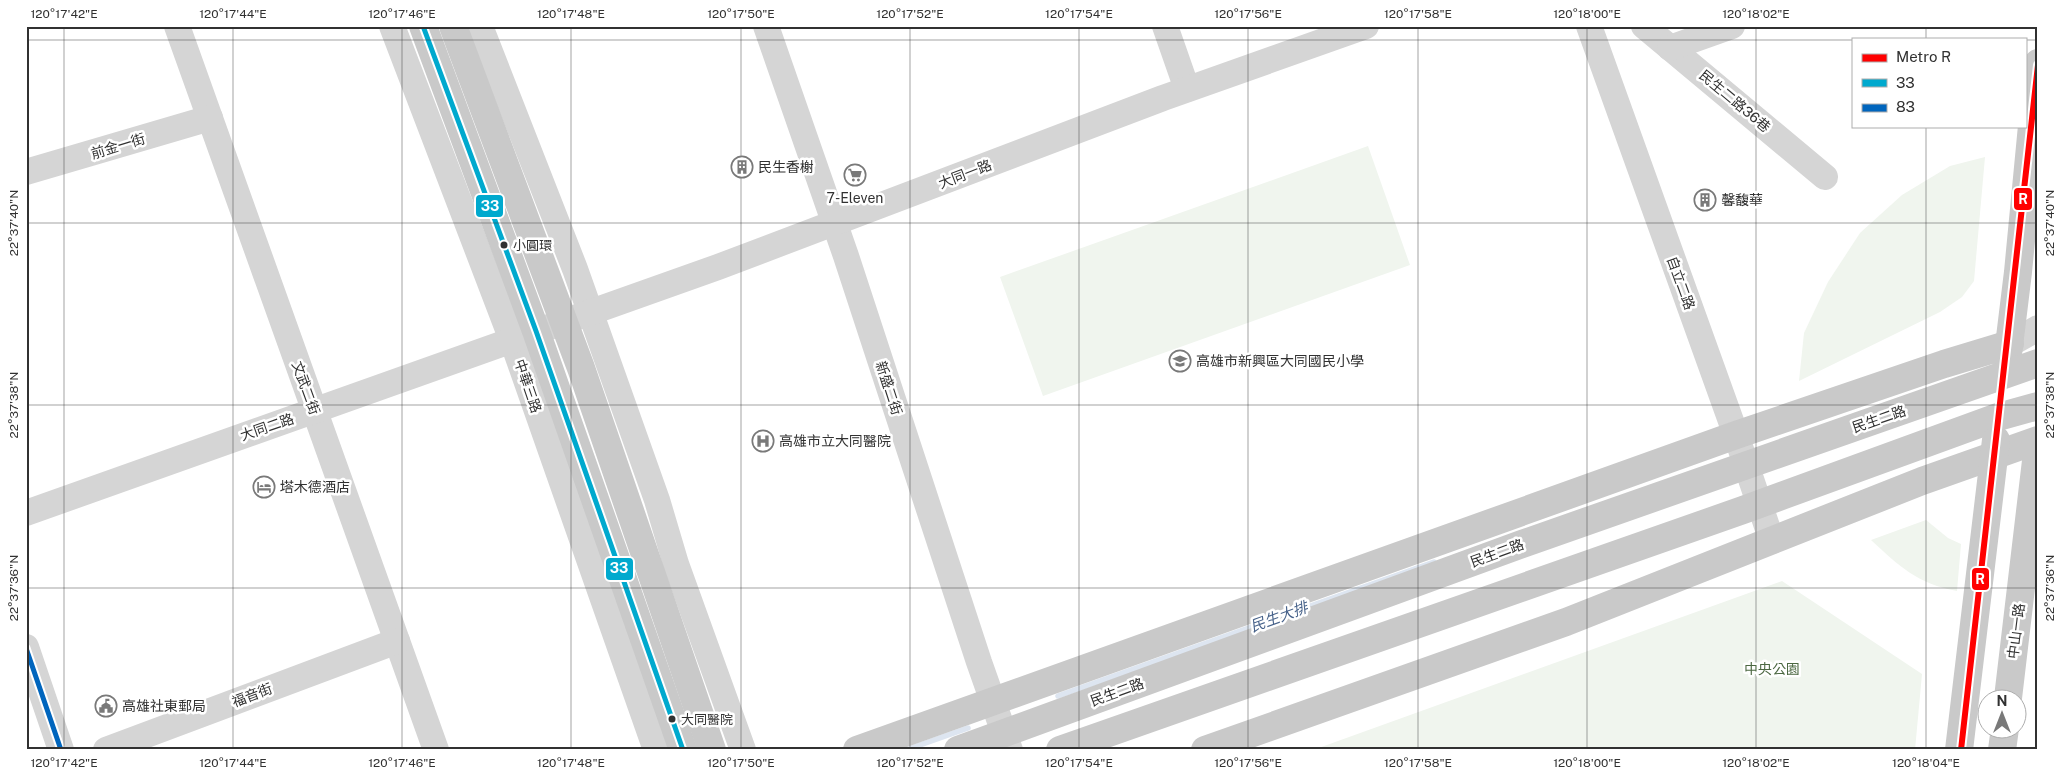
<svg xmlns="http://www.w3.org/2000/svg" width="2064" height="776" viewBox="0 0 2064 776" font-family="'Public Sans','Noto Sans TC',sans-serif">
  <rect width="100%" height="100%" fill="#fff"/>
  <!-- green -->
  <g fill="#f0f5ee">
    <polygon points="1368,146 1410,265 1043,396 1000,277"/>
    <polygon points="1985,157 1974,281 1962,297 1940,312 1799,381 1804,333 1828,282 1860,233 1902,195 1950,166"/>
    <path d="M 1926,520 L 1948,538 L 1961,544 L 1957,591 C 1918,584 1899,566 1871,540 Z"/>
    <polygon points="1782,581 1922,674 1915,750 1313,750"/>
  </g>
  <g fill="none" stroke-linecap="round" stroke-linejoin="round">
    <!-- stream -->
    <g stroke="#dde5f0" stroke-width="5.5">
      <polyline points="1058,696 1434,562"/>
      <polyline points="906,750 968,728"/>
    </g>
    <!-- minor -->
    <g stroke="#d5d5d5" stroke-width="26">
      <polyline points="177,26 436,750"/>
      <polyline points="392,26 512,340 656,750"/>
      <polyline points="480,26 575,269 657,500 676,564 743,750"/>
      <polyline points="766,26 846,256 979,662 1010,750"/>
      <polyline points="1165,26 1187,89"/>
      <polyline points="1589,26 1736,435 1772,541"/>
      <polyline points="1644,26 1825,177"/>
      <polyline points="1670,48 1732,26"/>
      <polyline points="26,172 210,118"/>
      <polyline points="2010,344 2038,328"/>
      <polyline points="26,513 718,267 1163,98 1366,26"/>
      <polyline points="26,647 61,750"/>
      <polyline points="106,750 397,641"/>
    </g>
    <!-- major -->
    <g stroke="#c9c9c9" stroke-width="28">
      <polyline points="423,26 536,331 683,750"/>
      <polyline points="453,26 581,368 712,750"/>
      <polyline points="2007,362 2018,272 2038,63"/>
      <polyline points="2008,698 2038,444"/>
      <polyline points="857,750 1736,435 1944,364 2010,344"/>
      <polyline points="958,750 1522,544 2038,363"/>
      <polyline points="1060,750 1743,510 1998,417 2038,406"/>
      <polyline points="1205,750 1566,622 1922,481 2038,440"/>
      <polyline points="1959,750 1996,440"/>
      <polyline points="2002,750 2005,728"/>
    </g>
    <!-- bus-1 casing -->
    <g stroke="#fff" stroke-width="9">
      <polyline id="bus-1" points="423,26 536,331 683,750"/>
    </g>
    <!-- bus-2 casing -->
    <g stroke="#fff" stroke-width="9">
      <polyline id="bus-2" points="26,648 61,750"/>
    </g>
    <!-- bus-1 -->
    <use href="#bus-1" stroke="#00a9ce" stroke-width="5"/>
    <!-- bus-2 -->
    <use href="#bus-2" stroke="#0065bd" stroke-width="5"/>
    <!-- metro-1 casing -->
    <g stroke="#fff" stroke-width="10">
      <polyline id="metro-1" points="1961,750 2038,65"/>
    </g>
    <!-- metro-1 -->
    <use href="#metro-1" stroke="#f00" stroke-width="6"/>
  </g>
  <!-- ticks -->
  <path fill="none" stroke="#313131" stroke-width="1" stroke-opacity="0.45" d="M 64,26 L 64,750M 233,26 L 233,750M 402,26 L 402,750M 571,26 L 571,750M 741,26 L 741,750M 910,26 L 910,750M 1079,26 L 1079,750M 1248,26 L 1248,750M 1418,26 L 1418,750M 1587,26 L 1587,750M 1756,26 L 1756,750M 1926,26 L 1926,39M 26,40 L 1853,40M 2025,40 L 2038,40M 1926,126 L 1926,750M 26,223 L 2038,223M 26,405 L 2038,405M 26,588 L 2038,588"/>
  <!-- icons -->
  <defs>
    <g id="building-ring" transform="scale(1.125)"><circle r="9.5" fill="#fff" stroke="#797979" stroke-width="1.5"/><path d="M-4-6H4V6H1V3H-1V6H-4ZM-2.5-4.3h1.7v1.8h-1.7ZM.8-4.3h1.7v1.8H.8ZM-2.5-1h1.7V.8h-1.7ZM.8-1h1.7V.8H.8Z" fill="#797979"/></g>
    <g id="supermarket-ring" transform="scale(1.125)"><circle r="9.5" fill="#fff" stroke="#797979" stroke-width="1.5"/><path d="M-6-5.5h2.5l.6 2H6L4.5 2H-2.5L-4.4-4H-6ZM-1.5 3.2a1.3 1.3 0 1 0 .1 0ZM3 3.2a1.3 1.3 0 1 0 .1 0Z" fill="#797979"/></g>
    <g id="school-ring" transform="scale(1.125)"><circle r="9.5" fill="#fff" stroke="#797979" stroke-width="1.5"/><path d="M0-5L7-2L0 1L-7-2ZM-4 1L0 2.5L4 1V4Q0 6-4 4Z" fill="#797979"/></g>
    <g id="hospital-ring" transform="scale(1.125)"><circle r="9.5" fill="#fff" stroke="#797979" stroke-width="1.5"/><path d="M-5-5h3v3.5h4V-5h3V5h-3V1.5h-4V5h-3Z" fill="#797979"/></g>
    <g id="hotel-ring" transform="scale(1.125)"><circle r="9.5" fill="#fff" stroke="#797979" stroke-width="1.5"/><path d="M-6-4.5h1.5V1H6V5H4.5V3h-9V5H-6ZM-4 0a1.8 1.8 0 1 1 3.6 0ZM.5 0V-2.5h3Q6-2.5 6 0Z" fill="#797979"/></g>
    <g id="civic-ring" transform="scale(1.125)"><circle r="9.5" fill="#fff" stroke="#797979" stroke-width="1.5"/><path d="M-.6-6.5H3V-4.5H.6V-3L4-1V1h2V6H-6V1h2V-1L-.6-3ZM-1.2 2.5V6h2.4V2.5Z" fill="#797979"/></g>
  </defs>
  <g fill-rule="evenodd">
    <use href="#building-ring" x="742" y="167"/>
    <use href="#supermarket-ring" x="855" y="175"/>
    <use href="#building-ring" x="1705" y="200"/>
    <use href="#school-ring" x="1180" y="361"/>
    <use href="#hospital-ring" x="763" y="441"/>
    <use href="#hotel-ring" x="264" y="487"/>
    <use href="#civic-ring" x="106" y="706"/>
  </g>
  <!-- markers -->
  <g fill="#313131" stroke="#fff" stroke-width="2">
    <circle cx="504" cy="245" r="4.5"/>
    <circle cx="672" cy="719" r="4.5"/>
  </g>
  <g text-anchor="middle" stroke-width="5" stroke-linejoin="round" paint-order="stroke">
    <!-- bus labels -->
    <g font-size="13" fill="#313131" stroke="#fff" text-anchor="start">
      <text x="513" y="250">小圓環</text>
      <text x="681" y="724">大同醫院</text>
    </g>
    <!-- street labels -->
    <g font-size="14" fill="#313131" stroke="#fff">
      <text transform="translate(1735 101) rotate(40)" y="5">民生二路36巷</text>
      <text transform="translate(118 146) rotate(-17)" y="5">前金一街</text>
      <text transform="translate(965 174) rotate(-21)" y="5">大同一路</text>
      <text transform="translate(1681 283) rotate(70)" y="5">自立二路</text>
      <text transform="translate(528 386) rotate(71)" y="5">中華三路</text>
      <text transform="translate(306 388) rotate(70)" y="5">文武二街</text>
      <text transform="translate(889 388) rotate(72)" y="5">新盛二街</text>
      <text transform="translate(1879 419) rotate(-19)" y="5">民生二路</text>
      <text transform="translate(267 427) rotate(-19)" y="5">大同二路</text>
      <text transform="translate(1497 553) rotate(-20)" y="5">民生二路</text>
      <text transform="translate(2016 631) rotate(-83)" y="5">中山一路</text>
      <text transform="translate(1117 692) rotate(-20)" y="5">民生二路</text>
      <text transform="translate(252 695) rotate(-21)" y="5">福音街</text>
    </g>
    <!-- poi labels -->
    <g font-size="14" fill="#313131" stroke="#fff" text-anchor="start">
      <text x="758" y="172">民生香榭</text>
      <text x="855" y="203" text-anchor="middle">7-Eleven</text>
      <text x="1721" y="205">馨馥華</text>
      <text x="1196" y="366">高雄市新興區大同國民小學</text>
      <text x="779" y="446">高雄市立大同醫院</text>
      <text x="280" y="492">塔木德酒店</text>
      <text x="122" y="711">高雄社東郵局</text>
    </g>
    <!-- park labels -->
    <g font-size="14" fill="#4c6842" stroke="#fff">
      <text x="1772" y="674">中央公園</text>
    </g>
    <!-- water labels -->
    <g font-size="15" font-style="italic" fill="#47628a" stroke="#fff">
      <text transform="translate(1279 617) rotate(-20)" y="5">民生大排</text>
    </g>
  </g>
  <g stroke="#fff" stroke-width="2">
    <rect x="2013" y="187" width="20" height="24" rx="5" fill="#f00"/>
    <rect x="475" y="194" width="29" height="24" rx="5" fill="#00a9ce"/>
    <rect x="605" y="557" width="29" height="24" rx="5" fill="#00a9ce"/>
    <rect x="1971" y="567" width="19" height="24" rx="5" fill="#f00"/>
  </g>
  <g font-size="14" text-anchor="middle" font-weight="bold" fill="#fff">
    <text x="2023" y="204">R</text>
    <text x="490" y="211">33</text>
    <text x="619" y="573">33</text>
    <text x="1980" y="584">R</text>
  </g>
  <!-- border -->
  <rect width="2064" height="776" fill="none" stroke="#ffffff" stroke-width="55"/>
  <!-- legend -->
  <rect x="1852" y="38" width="175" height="90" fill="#ffffff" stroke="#adadad"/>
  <rect x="1862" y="54" width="25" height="8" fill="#ff0000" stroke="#adadad"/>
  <text x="1896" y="62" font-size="15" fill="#313131">Metro R</text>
  <rect x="1862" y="79" width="25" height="8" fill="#00a9ce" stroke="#adadad"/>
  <text x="1896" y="88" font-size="15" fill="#313131">33</text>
  <rect x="1862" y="104" width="25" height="8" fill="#0065bd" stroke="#adadad"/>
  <text x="1896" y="112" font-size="15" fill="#313131">83</text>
  <!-- north arrow -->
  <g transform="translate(2002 714)"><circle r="24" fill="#ffffff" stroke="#adadad"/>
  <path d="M0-4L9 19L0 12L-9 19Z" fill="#797979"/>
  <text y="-8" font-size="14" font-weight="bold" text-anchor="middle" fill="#313131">N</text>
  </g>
  <rect x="28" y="28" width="2008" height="720" fill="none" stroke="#313131" stroke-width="2"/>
  <g font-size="12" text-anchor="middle" fill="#313131">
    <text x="64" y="18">120°17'42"E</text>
    <text x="233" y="18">120°17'44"E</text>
    <text x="402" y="18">120°17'46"E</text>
    <text x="571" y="18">120°17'48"E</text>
    <text x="741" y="18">120°17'50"E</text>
    <text x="910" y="18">120°17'52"E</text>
    <text x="1079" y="18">120°17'54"E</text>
    <text x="1248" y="18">120°17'56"E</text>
    <text x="1418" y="18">120°17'58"E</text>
    <text x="1587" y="18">120°18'00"E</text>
    <text x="1756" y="18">120°18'02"E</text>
    <text transform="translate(14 223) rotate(-90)" y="4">22°37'40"N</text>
    <text transform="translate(2050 223) rotate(-90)" y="4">22°37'40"N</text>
    <text transform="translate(14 405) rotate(-90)" y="4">22°37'38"N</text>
    <text transform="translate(2050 405) rotate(-90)" y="4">22°37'38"N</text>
    <text transform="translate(14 588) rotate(-90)" y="4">22°37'36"N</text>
    <text transform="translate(2050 588) rotate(-90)" y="4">22°37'36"N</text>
    <text x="64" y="767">120°17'42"E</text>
    <text x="233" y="767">120°17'44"E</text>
    <text x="402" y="767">120°17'46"E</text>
    <text x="571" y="767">120°17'48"E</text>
    <text x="741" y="767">120°17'50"E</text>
    <text x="910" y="767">120°17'52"E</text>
    <text x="1079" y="767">120°17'54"E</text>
    <text x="1248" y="767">120°17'56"E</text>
    <text x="1418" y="767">120°17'58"E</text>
    <text x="1587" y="767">120°18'00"E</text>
    <text x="1756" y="767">120°18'02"E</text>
    <text x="1926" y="767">120°18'04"E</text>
  </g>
</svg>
